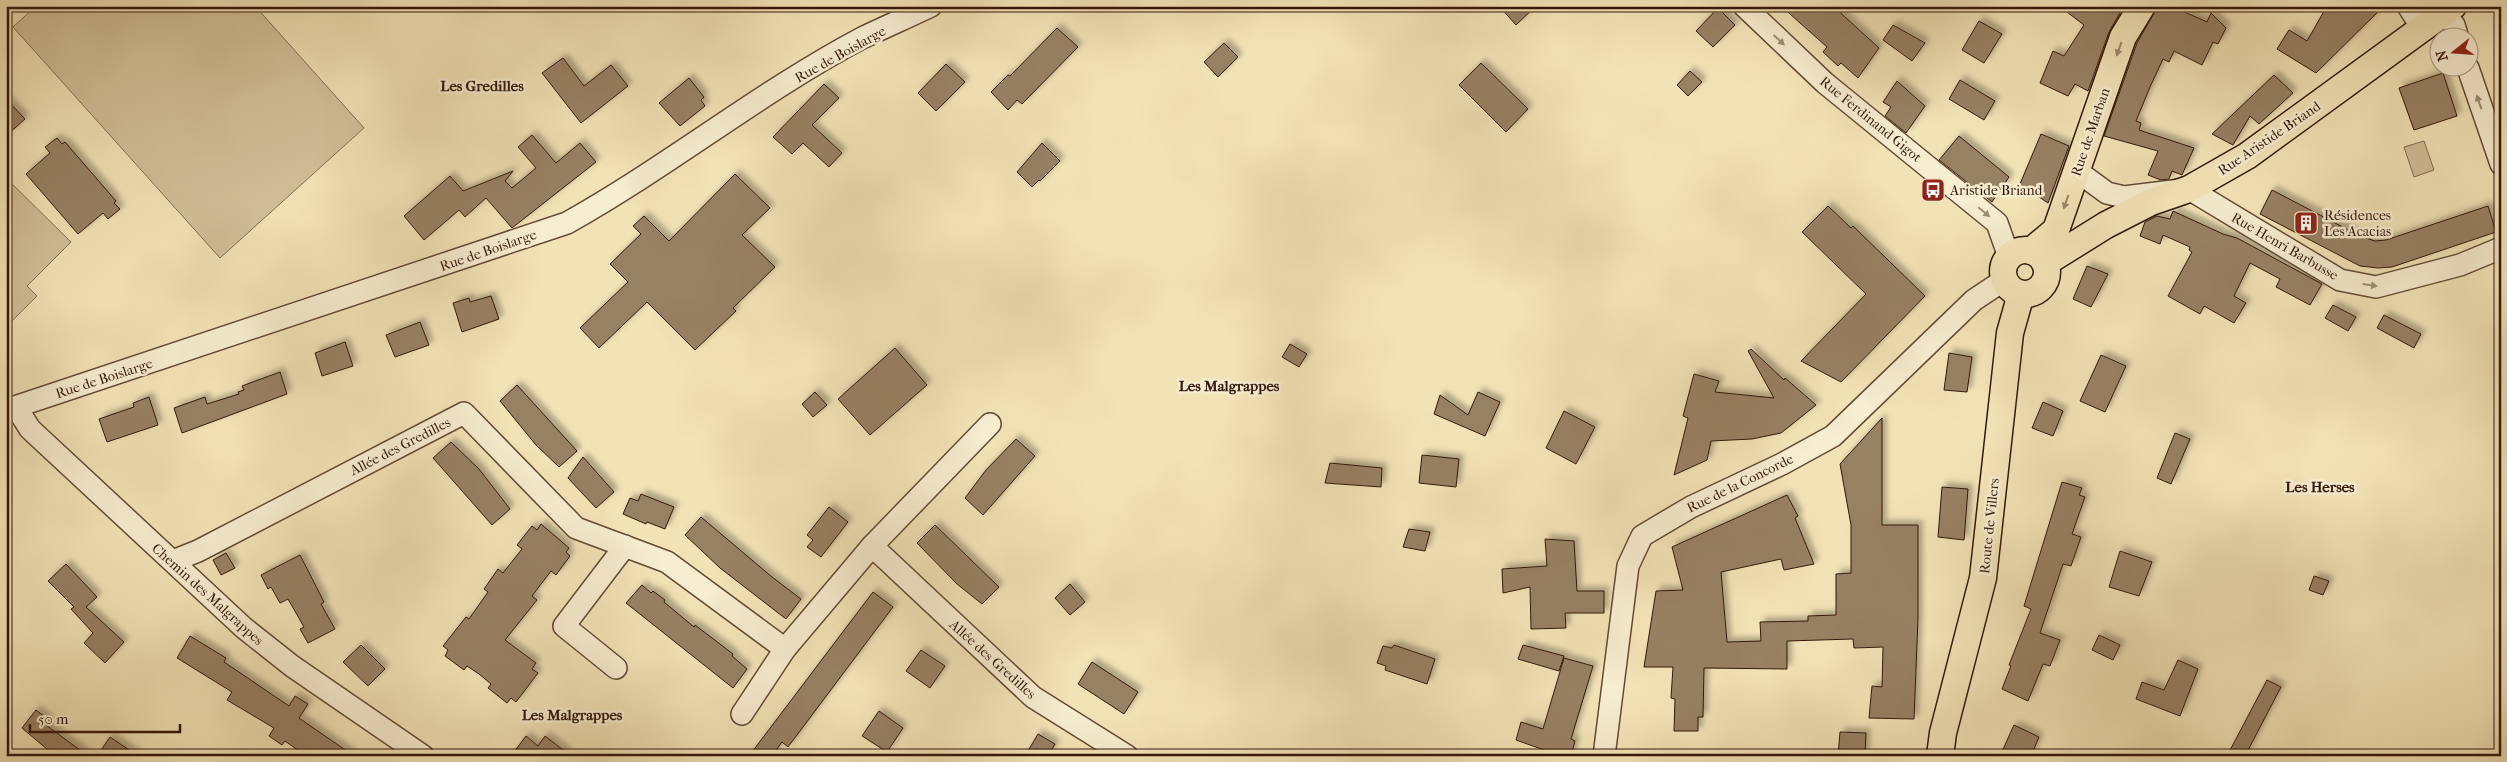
<svg xmlns="http://www.w3.org/2000/svg" width="2507" height="762" viewBox="0 0 2507 762" font-family="'IM FELL French Canon',serif">
  <defs>
    <filter id="shadow"><feDropShadow dx="4.5" dy="-4.5" stdDeviation="2.5" flood-color="#0004"/></filter>
  </defs>
  <rect width="100%" height="100%" fill="#f2e3b6"/>
  <filter id="stains"><feTurbulence type="fractalNoise" baseFrequency=".004" numOctaves="4"/><feColorMatrix values="0 0 0 0 .2 0 0 0 0 .09 0 0 0 0 .02 0 0 0 .5 -.17"/></filter>
  <radialGradient id="worn" r=".72"><stop offset=".6" stop-color="#630" stop-opacity="0"/><stop offset="1" stop-color="#630" stop-opacity=".3"/></radialGradient>
  <!-- green -->
  <g fill="#d2c099" stroke="#836c52">
    <polygon points="36,6 255,6 364,128 220,258 13,27"/>
    <polygon points="2424,141 2434,170 2414,177 2404,147"/>
    <polygon points="6,178 71,242 27,286 37,296 6,327"/>
  </g>
  <!-- building -->
  <g fill="#978163" stroke="#34170a" filter="url(#shadow)">
    <polygon points="1499,6 1536,6 1516,25"/>
    <polygon points="1781,6 1833,6 1879,48 1858,78 1841,63 1838,66 1823,52 1827,47"/>
    <polygon points="2059,6 2124,6 2109,32 2088,91 2075,84 2068,96 2040,83 2053,51 2064,56 2084,25"/>
    <polygon points="2158,6 2171,6 2207,22 2211,13 2226,28 2218,44 2213,42 2202,65 2174,51 2169,62 2163,59 2150,87 2136,121 2141,123 2139,130 2194,148 2182,175 2172,171 2169,179 2161,180 2148,175 2158,151 2104,136 2137,43"/>
    <polygon points="2327,6 2384,6 2316,73 2277,49 2289,30 2307,41"/>
    <polygon points="1718,8 1735,25 1713,47 1696,31"/>
    <polygon points="1979,21 2002,34 1984,63 1962,50"/>
    <polygon points="1893,25 1925,43 1912,61 1883,40"/>
    <polygon points="1057,28 1078,47 1022,104 1017,100 1008,110 991,92 1008,75 1010,76"/>
    <polygon points="1224,43 1238,57 1218,77 1204,62"/>
    <polygon points="563,58 584,86 611,65 628,86 581,123 542,73"/>
    <polygon points="1481,63 1528,109 1506,132 1459,85"/>
    <polygon points="946,64 965,82 936,111 918,93"/>
    <polygon points="1690,71 1702,82 1688,96 1677,85"/>
    <polygon points="2443,73 2457,116 2414,130 2399,88"/>
    <polygon points="2274,75 2293,93 2259,124 2250,116 2233,145 2212,134"/>
    <polygon points="689,78 704,97 701,100 705,106 680,126 659,103"/>
    <polygon points="1960,80 1995,101 1984,120 1949,99"/>
    <polygon points="1897,81 1925,106 1906,133 1885,116 1891,107 1883,102"/>
    <polygon points="824,84 839,98 812,125 842,153 829,167 803,143 792,154 773,137"/>
    <polygon points="6,99 25,119 6,136"/>
    <polygon points="2041,134 2069,146 2048,203 2020,184"/>
    <polygon points="532,135 556,163 580,143 596,162 512,228 486,198 465,217 459,210 424,240 404,216 450,176 463,191 513,171 505,181 512,188 536,168 518,147"/>
    <polygon points="1959,136 2009,177 1992,202 1939,160"/>
    <polygon points="57,138 62,144 65,142 116,201 114,203 120,209 108,219 103,213 78,234 26,174 50,153 45,147"/>
    <polygon points="1042,143 1060,161 1040,181 1039,180 1032,187 1017,172"/>
    <polygon points="735,174 770,208 742,235 775,267 733,308 736,311 695,350 647,302 599,348 580,328 628,282 610,264 641,234 633,226 644,216 669,241"/>
    <polygon points="2272,190 2360,236 2375,241 2386,240 2488,206 2496,232 2392,267 2378,268 2360,266 2260,214"/>
    <polygon points="1828,206 1851,228 1853,226 1925,296 1841,382 1801,361 1866,294 1802,232"/>
    <polygon points="2173,211 2223,234 2237,238 2322,284 2310,305 2276,287 2280,279 2250,263 2234,296 2246,303 2234,323 2204,306 2200,314 2168,296 2192,252 2189,250 2190,247 2163,235 2160,244 2140,236 2145,222 2157,216 2170,219"/>
    <polygon points="2087,266 2108,274 2091,307 2073,299"/>
    <polygon points="491,296 499,319 462,332 453,303 469,298 470,302"/>
    <polygon points="2333,305 2356,317 2348,331 2325,318"/>
    <polygon points="2384,315 2421,334 2414,348 2377,328"/>
    <polygon points="420,322 429,345 395,357 386,335"/>
    <polygon points="345,342 353,366 322,376 315,353"/>
    <polygon points="1290,344 1307,354 1299,367 1282,357"/>
    <polygon points="895,348 927,385 870,435 838,399"/>
    <polygon points="1751,349 1784,380 1785,378 1816,405 1781,433 1752,439 1711,441 1707,460 1674,475 1688,418 1683,416 1694,374 1719,381 1715,392 1774,398 1748,351"/>
    <polygon points="1949,353 1972,357 1967,392 1944,390"/>
    <polygon points="2101,355 2126,366 2105,412 2080,401"/>
    <polygon points="280,372 287,394 182,433 174,408 205,397 207,404 239,394 238,392 244,390 242,386"/>
    <polygon points="517,385 577,451 559,467 536,445 500,401"/>
    <polygon points="815,392 827,405 813,417 802,404"/>
    <polygon points="1478,392 1500,402 1485,436 1434,414 1440,395 1468,415"/>
    <polygon points="149,397 158,425 107,442 99,419 134,407 133,403"/>
    <polygon points="2043,402 2063,411 2053,436 2032,428"/>
    <polygon points="1564,411 1595,427 1576,464 1546,448"/>
    <polygon points="1882,418 1882,525 1918,525 1918,619 1914,719 1869,718 1872,686 1882,687 1883,647 1854,648 1853,639 1787,641 1787,669 1704,668 1703,717 1698,717 1698,731 1674,731 1675,699 1671,698 1673,667 1644,667 1656,591 1683,590 1672,547 1787,495 1798,516 1795,518 1814,564 1784,570 1781,559 1721,572 1727,642 1761,641 1760,622 1808,621 1808,616 1836,615 1836,574 1851,573 1851,525 1840,464"/>
    <polygon points="2175,433 2190,439 2171,484 2157,478"/>
    <polygon points="1016,439 1035,456 983,515 965,498 986,470"/>
    <polygon points="451,442 479,469 510,509 492,525 433,458"/>
    <polygon points="1422,455 1459,459 1456,487 1419,483"/>
    <polygon points="583,457 614,492 596,508 568,478"/>
    <polygon points="1330,463 1382,468 1381,487 1325,483"/>
    <polygon points="2062,482 2082,488 2079,495 2085,497 2072,534 2081,537 2071,566 2063,564 2040,633 2060,640 2050,666 2043,664 2028,701 2002,689 2011,666 2009,665 2031,609 2024,606"/>
    <polygon points="1942,487 1968,489 1964,540 1938,537"/>
    <polygon points="641,494 674,507 665,529 647,522 646,524 623,514 630,498 638,501"/>
    <polygon points="829,507 848,522 821,557 807,547 813,540 807,535"/>
    <polygon points="701,517 772,577 801,599 786,619 720,568 685,535"/>
    <polygon points="541,524 569,548 566,552 570,556 556,575 551,571 532,596 537,600 505,640 536,663 532,669 538,673 516,702 511,698 507,703 488,688 491,684 479,674 467,666 464,670 445,656 448,650 443,646 466,617 469,619 488,592 484,589 498,569 503,573 522,549 517,545 532,526 537,530"/>
    <polygon points="935,525 999,587 982,604 957,584 917,543"/>
    <polygon points="1409,529 1430,532 1425,551 1403,547"/>
    <polygon points="1545,539 1574,541 1577,591 1604,591 1604,613 1565,613 1566,628 1531,629 1530,587 1503,593 1502,569 1547,566"/>
    <polygon points="2120,551 2152,562 2139,596 2109,587"/>
    <polygon points="226,553 235,568 221,575 213,560"/>
    <polygon points="300,555 324,602 321,604 335,629 308,643 300,629 304,627 288,599 280,603 271,587 268,589 261,575"/>
    <polygon points="66,564 97,597 86,607 124,642 105,663 84,643 93,633 71,609 74,607 48,581"/>
    <polygon points="2314,576 2329,581 2323,595 2309,590"/>
    <polygon points="1070,584 1085,602 1070,615 1055,598"/>
    <polygon points="642,585 651,593 653,591 665,600 664,602 694,627 695,625 733,654 732,656 747,669 733,688 626,603"/>
    <polygon points="873,592 893,607 788,747 782,742 772,756 749,756"/>
    <polygon points="2099,635 2120,645 2113,660 2092,650"/>
    <polygon points="190,636 226,658 224,662 289,706 295,696 308,704 299,718 354,756 306,756 285,741 282,745 269,736 274,728 227,700 232,692 177,658"/>
    <polygon points="361,645 385,669 368,686 343,662"/>
    <polygon points="1394,645 1435,659 1427,684 1385,670 1386,666 1377,663 1383,646 1392,648"/>
    <polygon points="1523,645 1564,656 1559,671 1518,659"/>
    <polygon points="921,650 945,666 930,688 906,671"/>
    <polygon points="1564,658 1593,666 1571,739 1575,741 1571,756 1561,756 1516,740 1521,722 1543,729"/>
    <polygon points="2178,660 2198,669 2180,716 2136,699 2142,682 2164,690"/>
    <polygon points="1092,662 1138,692 1124,714 1078,684"/>
    <polygon points="2267,680 2281,687 2245,756 2227,756"/>
    <polygon points="36,710 50,721 46,725 88,756 55,756 22,728"/>
    <polygon points="879,711 903,728 887,752 862,736"/>
    <polygon points="2014,725 2039,737 2031,756 2000,756"/>
    <polygon points="1840,732 1866,733 1865,756 1838,756"/>
    <polygon points="1038,734 1055,744 1048,756 1025,756"/>
    <polygon points="526,736 538,746 545,736 571,756 511,756"/>
    <polygon points="110,737 138,756 97,756"/>
  </g>
  <g fill="none" stroke-linecap="round" stroke-linejoin="round">
    <!-- minor casing -->
    <g stroke="#644a35" stroke-width="24">
      <g id="minor">
        <polyline points="1744,6 1825,83 1997,223 2009,257"/>
        <polyline points="2408,6 2423,30"/>
        <polyline points="2445,13 2454,25 2458,38"/>
        <polyline points="2468,68 2501,164"/>
        <polyline points="2077,171 2107,193 2124,197 2189,189 2340,280 2376,287 2460,265 2501,248"/>
        <polyline points="16,407 30,429 244,628 292,666 423,756"/>
        <path d="M 6,410 L 567,223 C 669,166 760,92 862,38 C 885,27 908,17 931,6"/>
        <polyline points="872,546 990,424"/>
        <polyline points="173,561 198,551 464,413 576,528 667,562 785,649 872,546 1033,697 1127,756"/>
        <polyline points="616,668 564,626 625,546"/>
        <polyline points="742,714 785,649"/>
        <polyline points="1604,756 1628,566 1642,536 1691,507 1782,464 1833,436 1974,300 2004,280"/>
      </g>
    </g>
    <!-- major casing -->
    <g stroke="#34170a" stroke-width="29">
      <g id="major">
        <circle cx="2025" cy="272" r="22"/>
        <polyline points="2031,251 2056,230 2123,37 2142,6"/>
        <polyline points="2045,263 2106,225 2151,202 2189,189 2247,156 2453,6"/>
        <polyline points="1940,756 1943,733 1983,578 2010,333 2021,294"/>
      </g>
    </g>
    <!-- minor -->
    <use href="#minor" stroke="#f7edd0" stroke-width="21"/>
    <!-- major -->
    <use href="#major" stroke="#f2e3b6" stroke-width="26"/>
  </g>
  <!-- one-way arrows -->
  <defs><path id="oneway-solid" d="M-6-.8H1V-3.2L6.5 0L1 3.2V.8H-6Z" transform="scale(1.25)"/></defs>
  <g fill="#9f8d77">
    <use href="#oneway-solid" transform="translate(1779 40) rotate(43)"/>
    <use href="#oneway-solid" transform="translate(2479 102) rotate(-109)"/>
    <use href="#oneway-solid" transform="translate(1984 212) rotate(40)"/>
    <use href="#oneway-solid" transform="translate(2370 285) rotate(8)"/>
  </g>
  <g fill="#9c8769">
    <use href="#oneway-solid" transform="translate(2119 49) rotate(110)"/>
    <use href="#oneway-solid" transform="translate(2066 202) rotate(109)"/>
  </g>
  <!-- icons -->
  <defs>
    <g id="bus-square" transform="scale(1.25)"><rect x="-9" y="-9" width="18" height="18" rx="4" fill="#8f2418" stroke="#f7edd0"/><path d="M-5-6H5V4H4V6H2V4H-2V6H-4V4H-5ZM-3.5-4V0h7V-4ZM-3.5 1.2v1.5H-2V1.2ZM2 1.2v1.5H3.5V1.2Z" fill="#fff"/></g>
    <g id="building-square" transform="scale(1.25)"><rect x="-9" y="-9" width="18" height="18" rx="4" fill="#8f2418" stroke="#f7edd0"/><path d="M-4-6H4V6H1V3H-1V6H-4ZM-2.5-4.3h1.7v1.8h-1.7ZM.8-4.3h1.7v1.8H.8ZM-2.5-1h1.7V.8h-1.7ZM.8-1h1.7V.8H.8Z" fill="#fff"/></g>
  </defs>
  <g fill-rule="evenodd">
    <use href="#bus-square" x="1933" y="190"/>
    <use href="#building-square" x="2306" y="223"/>
  </g>
  <g text-anchor="middle" stroke-width="5" stroke-linejoin="round" paint-order="stroke">
    <!-- street labels -->
    <g font-size="14" fill="#34170a" stroke="#f7edd0">
      <text transform="translate(840 54) rotate(-29)" y="5">Rue de Boislarge</text>
      <text transform="translate(1871 119) rotate(39)" y="5">Rue Ferdinand Gigot</text>
      <text transform="translate(2090 132) rotate(-71)" y="5">Rue de Marban</text>
      <text transform="translate(2269 138) rotate(-34)" y="5">Rue Aristide Briand</text>
      <text transform="translate(2285 246) rotate(30)" y="5">Rue Henri Barbusse</text>
      <text transform="translate(488 250) rotate(-19)" y="5">Rue de Boislarge</text>
      <text transform="translate(104 378) rotate(-18)" y="5">Rue de Boislarge</text>
      <text transform="translate(400 446) rotate(-27)" y="5">Allée des Gredilles</text>
      <text transform="translate(1740 483) rotate(-26)" y="5">Rue de la Concorde</text>
      <text transform="translate(1989 526) rotate(-84)" y="5">Route de Villers</text>
      <text transform="translate(208 594) rotate(42)" y="5">Chemin des Malgrappes</text>
      <text transform="translate(993 659) rotate(42)" y="5">Allée des Gredilles</text>
    </g>
    <!-- poi labels -->
    <g font-size="14" fill="#34170a" stroke="#f7edd0" text-anchor="start">
      <text x="1950" y="195">Aristide Briand</text>
      <text x="2324" y="220">Résidences<tspan x="2324" dy="16">Les Acacias</tspan></text>
    </g>
    <!-- neighbourhood labels -->
    <g font-size="15" font-weight="bold" fill="#34170a" stroke="#f7edd0">
      <text x="482" y="91">Les Gredilles</text>
      <text x="1229" y="391">Les Malgrappes</text>
      <text x="2320" y="492">Les Herses</text>
      <text x="572" y="720">Les Malgrappes</text>
    </g>
  </g>
  <!-- margin -->
  <rect width="2507" height="762" fill="none" stroke="#f2e3b6" stroke-width="25"/>
  <rect x="8" y="8" width="2492" height="747" fill="none" stroke="#34170a" stroke-width="2.5"/>
  <rect x="12" y="12" width="2482" height="737" fill="none" stroke="#34170a"/>
  <!-- north arrow -->
  <g transform="translate(2454 52) rotate(253)"><circle r="24" fill="#f7edd0" stroke="#a99781"/>
  <path d="M0-4L9 19L0 12L-9 19Z" fill="#8f2418"/>
  <text y="-8" font-size="14" font-weight="bold" text-anchor="middle" fill="#34170a">N</text>
  </g>
  <!-- scale -->
  <path d="M30 724v8h150v-8" fill="none" stroke="#34170a" stroke-width="2.5"/>
  <text x="38" y="724" font-size="15" fill="#34170a" stroke="#f7edd0" stroke-width="4" paint-order="stroke">50 m</text>
  <rect width="100%" height="100%" filter="url(#stains)"/>
  <rect width="100%" height="100%" fill="url(#worn)"/>
</svg>
